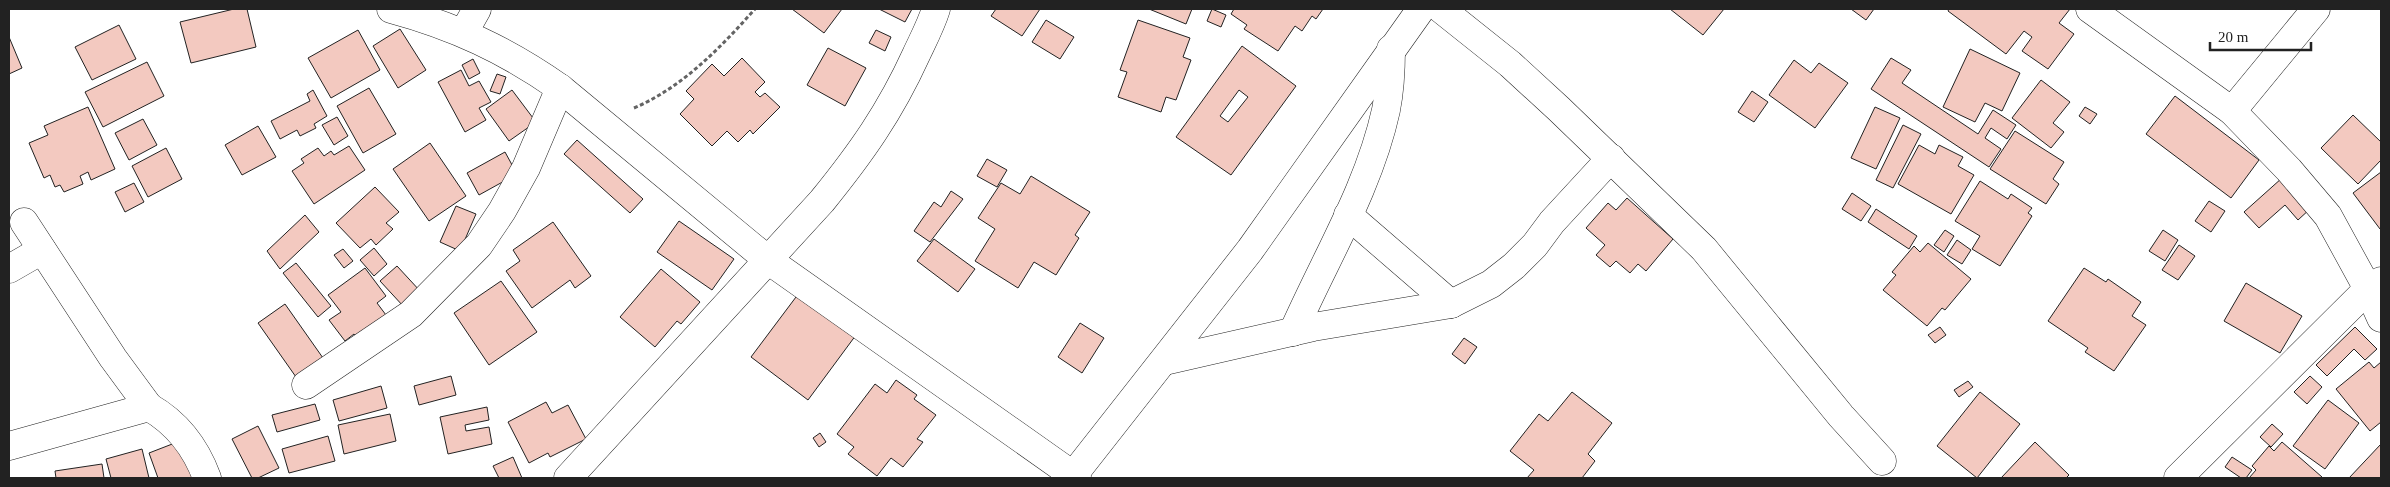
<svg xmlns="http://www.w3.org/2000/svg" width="2390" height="487" viewBox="0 0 2390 487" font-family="'Times New Roman',serif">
  <rect width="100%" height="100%" fill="#fff"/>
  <!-- building -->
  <g fill="#f3c9c0" stroke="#222" fill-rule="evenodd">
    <polygon points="234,9 247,9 256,47 191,63 180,22"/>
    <polygon points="792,9 842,9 824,33"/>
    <polygon points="879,9 912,9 905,22"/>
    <polygon points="996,9 1040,9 1022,36 991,16"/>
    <polygon points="1149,9 1192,9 1186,24"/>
    <polygon points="1212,9 1226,15 1221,27 1207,21"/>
    <polygon points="1234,9 1323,9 1316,19 1312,16 1302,31 1295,26 1278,51 1244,29 1247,25 1231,14"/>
    <polygon points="1670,9 1724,9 1703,35"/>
    <polygon points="1851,9 1874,9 1866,20"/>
    <polygon points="1949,9 2070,9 2059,23 2074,34 2048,69 2022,51 2032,37 2024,31 2006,54 1948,11"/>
    <polygon points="1046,20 1074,37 1060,59 1032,42"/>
    <polygon points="1138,20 1190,38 1183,57 1191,60 1176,100 1166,97 1161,112 1118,97 1127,72 1120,70"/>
    <polygon points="119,25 136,59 92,80 75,47"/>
    <polygon points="400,29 426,70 398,88 373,46"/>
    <polygon points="358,30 380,70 331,98 308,58"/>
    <polygon points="876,30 891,37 885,51 869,43"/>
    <polygon points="9,37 22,68 9,74"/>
    <path d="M 1242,46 L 1296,86 L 1231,175 L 1176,137 ZM 1239,90 L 1248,97 L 1228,122 L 1220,116 Z"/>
    <polygon points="828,48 866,68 845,106 807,85"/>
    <polygon points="1970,49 2020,73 2002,111 1985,103 1975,122 1943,107"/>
    <polygon points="742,58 765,82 755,92 760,97 765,93 780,107 753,134 750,130 738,142 727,131 712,146 680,114 694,99 686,91 712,64 724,76"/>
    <polygon points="1891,58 1911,70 1902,83 1978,134 1993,110 2016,125 2007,139 1991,128 1985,138 2001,149 1989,167 1871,89"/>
    <polygon points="473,59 480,73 469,79 462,65"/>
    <polygon points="1794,60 1811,73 1819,63 1848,83 1815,128 1769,95"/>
    <polygon points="147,62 164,96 103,127 85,92"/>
    <polygon points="461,70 469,86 479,81 491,102 479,108 486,120 465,132 438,82"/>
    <polygon points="497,74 506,77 500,94 490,91"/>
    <polygon points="2041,80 2070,102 2053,123 2064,132 2051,148 2012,118"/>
    <polygon points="369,88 396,134 363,153 337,106"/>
    <polygon points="313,90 327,116 314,124 316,128 300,136 297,130 280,139 271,121 310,101 307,94"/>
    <polygon points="512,90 536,122 509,141 486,109"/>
    <polygon points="1752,91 1768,102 1754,122 1738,112"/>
    <polygon points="2175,96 2259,160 2231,198 2146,134"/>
    <polygon points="88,107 115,169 91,180 88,172 80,176 83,184 64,192 60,185 55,187 50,175 44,178 29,143 48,135 44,126"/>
    <polygon points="1875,107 1900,118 1876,169 1851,158"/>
    <polygon points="2085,107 2097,114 2090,124 2079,116"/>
    <polygon points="2353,115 2381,142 2381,160 2358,184 2321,148"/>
    <polygon points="337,117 348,136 334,145 322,125"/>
    <polygon points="143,119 157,145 129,160 115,133"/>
    <polygon points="1903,125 1921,134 1893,188 1876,180"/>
    <polygon points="258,126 276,157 242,175 225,145"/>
    <polygon points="2015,131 2064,162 2053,179 2059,184 2046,204 1990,169"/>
    <polygon points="577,140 643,199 630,213 564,154"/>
    <polygon points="430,143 466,196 429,221 393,169"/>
    <polygon points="1919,145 1935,154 1939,145 1963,157 1958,166 1974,175 1951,214 1898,184"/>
    <polygon points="349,146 365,170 314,204 292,171 304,163 301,159 318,148 324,156 331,151 334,155"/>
    <polygon points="166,148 182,179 148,197 132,166"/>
    <polygon points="505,152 517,174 479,195 467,173"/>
    <polygon points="987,159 1007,170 997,187 977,176"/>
    <polygon points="2381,172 2381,228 2380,229 2353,193"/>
    <polygon points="1031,176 1090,212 1075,235 1079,238 1056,275 1034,262 1018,288 975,261 995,229 978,218 1001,183 1020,194"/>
    <polygon points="2282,178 2311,208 2298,220 2285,205 2259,228 2244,212"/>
    <polygon points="1980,181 2008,199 2011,194 2032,208 2028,213 2032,216 2000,266 1972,249 1980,236 1955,221"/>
    <polygon points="134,183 144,202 125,212 115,192"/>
    <polygon points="375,187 399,212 386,223 393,229 376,245 371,239 360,248 336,223"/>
    <polygon points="951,191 963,199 930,242 914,231 934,202 941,207"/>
    <polygon points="1852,193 1871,206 1861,221 1842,209"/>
    <polygon points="1627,198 1673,239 1646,271 1638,264 1630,273 1616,261 1610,267 1596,255 1605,245 1586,228 1608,203 1616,210"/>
    <polygon points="2209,201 2225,211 2211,232 2195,221"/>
    <polygon points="456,206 476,214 460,251 440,242"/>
    <polygon points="1876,209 1917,236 1909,249 1868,222"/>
    <polygon points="305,215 319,232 280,269 267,251"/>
    <polygon points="679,221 734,259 712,290 657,252"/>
    <polygon points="553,222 591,276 575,288 570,280 532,308 506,271 520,261 513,250"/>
    <polygon points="1945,230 1954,236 1944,252 1934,245"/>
    <polygon points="2163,230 2178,240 2165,261 2149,251"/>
    <polygon points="934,239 975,269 958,292 917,261"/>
    <polygon points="1957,240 1971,250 1962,264 1947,255"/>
    <polygon points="1928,243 1971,279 1945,310 1942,308 1927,326 1883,290 1896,275 1892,272 1914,246 1920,252"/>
    <polygon points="2179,245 2195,256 2178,280 2162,270"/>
    <polygon points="374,248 387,264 374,276 360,260"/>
    <polygon points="343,249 353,261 344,268 334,255"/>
    <polygon points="296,263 331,306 318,317 283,273"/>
    <polygon points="397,266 421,292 404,307 380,281"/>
    <polygon points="365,268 386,296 377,303 389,319 359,341 354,334 345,341 329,320 341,312 328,295"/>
    <polygon points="2084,268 2106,282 2108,279 2141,302 2132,316 2146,325 2114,371 2085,352 2088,348 2048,321"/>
    <polygon points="661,269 700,302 681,324 677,321 655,347 620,317"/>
    <polygon points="501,281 537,332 489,365 454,313"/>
    <polygon points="2246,283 2302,316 2280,353 2224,321"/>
    <polygon points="799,293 856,335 808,400 751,357"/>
    <polygon points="285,304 323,358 296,377 258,323"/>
    <polygon points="1080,323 1104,338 1082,373 1058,357"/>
    <polygon points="1940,327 1946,335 1935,343 1928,335"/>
    <polygon points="2355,327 2377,349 2365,360 2354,349 2327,376 2316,365"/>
    <polygon points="1464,338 1477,347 1465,364 1452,354"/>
    <polygon points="2369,362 2374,368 2381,362 2381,422 2370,431 2336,389"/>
    <polygon points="451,376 456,395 419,405 414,386"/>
    <polygon points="2310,376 2322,387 2307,404 2294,392"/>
    <polygon points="896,380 917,395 914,399 936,415 917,439 923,442 903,467 891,458 877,476 848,454 854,447 837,434 875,384 887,393"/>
    <polygon points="1968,381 1973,387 1959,397 1954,390"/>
    <polygon points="381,386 387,408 339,421 333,400"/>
    <polygon points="1572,392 1612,423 1588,454 1595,461 1582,478 1527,478 1534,470 1510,451 1539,414 1548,421"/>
    <polygon points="1980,392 2020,424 1977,478 1937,446"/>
    <polygon points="2328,400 2359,423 2325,469 2293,446"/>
    <polygon points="546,402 552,413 568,405 586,439 550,457 548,453 529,463 508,422"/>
    <polygon points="315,404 320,420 277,432 272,415"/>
    <polygon points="487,407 489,420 465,425 466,431 489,427 492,444 448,454 440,417"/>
    <polygon points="390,414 396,441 344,454 338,425"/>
    <polygon points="2272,424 2283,434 2271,447 2260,437"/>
    <polygon points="258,426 279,468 258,478 252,478 232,439"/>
    <polygon points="820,433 826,442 819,447 813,438"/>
    <polygon points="328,436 335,461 289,473 282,449"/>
    <polygon points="180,441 193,478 158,478 149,453"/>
    <polygon points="2035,442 2069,475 2066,478 2001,478"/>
    <polygon points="2282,442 2322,477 2320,478 2249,478 2256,470 2252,466 2269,446 2274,451"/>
    <polygon points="2381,444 2381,478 2349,478"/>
    <polygon points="142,449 149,478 111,478 106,459"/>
    <polygon points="513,457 522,478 499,478 493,466"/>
    <polygon points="2232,457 2252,470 2246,478 2241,478 2225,467"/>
    <polygon points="102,464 104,478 56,478 55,471"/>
  </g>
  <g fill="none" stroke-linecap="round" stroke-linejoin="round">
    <!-- street casing -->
    <g stroke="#222" stroke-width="29">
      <g id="street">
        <path d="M 391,9 C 454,26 506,50 560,88 L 768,260 L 1077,478"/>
        <polyline points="1441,9 1510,64 1559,109 1704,249 1841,416 1882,461"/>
        <polyline points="2090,9 2232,111 2289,170 2328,216 2368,289 2381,318"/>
        <polyline points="464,32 477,9"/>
        <polyline points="2232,111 2316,9"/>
        <polyline points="1348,215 1451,304"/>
        <polyline points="24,222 113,358 149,407"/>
        <polyline points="9,269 42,250"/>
        <path d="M 1293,332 C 1325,259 1369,188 1386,110 C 1390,90 1391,69 1391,49"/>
        <polyline points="1164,361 1313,327 1451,304 1491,284 1514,266 1535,245 1552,222 1611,158"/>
        <polyline points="306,385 411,314 479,245 502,211 526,168 560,88"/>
        <path d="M 9,446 L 149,407 C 177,423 196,448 207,478"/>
        <path d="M 568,478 L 822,201 C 861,153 890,112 916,55 C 923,40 931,25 936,9"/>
        <polyline points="1071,478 1250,250 1421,9"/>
        <polyline points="2178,478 2368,289 2381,281"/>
      </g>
    </g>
    <!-- path -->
    <path stroke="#646464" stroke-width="3" stroke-dasharray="4 2.5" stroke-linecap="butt" d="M 634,108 C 683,87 720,48 755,9"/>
    <!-- street -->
    <use href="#street" stroke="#fff" stroke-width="28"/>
  </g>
  <!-- border -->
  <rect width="2390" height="487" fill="none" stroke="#222222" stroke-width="20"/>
  <!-- scale -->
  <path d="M2210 42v8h101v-8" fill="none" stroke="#222222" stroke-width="2.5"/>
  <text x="2218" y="42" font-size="15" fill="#222222" stroke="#ffffff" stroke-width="4" paint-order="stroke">20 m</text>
</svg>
